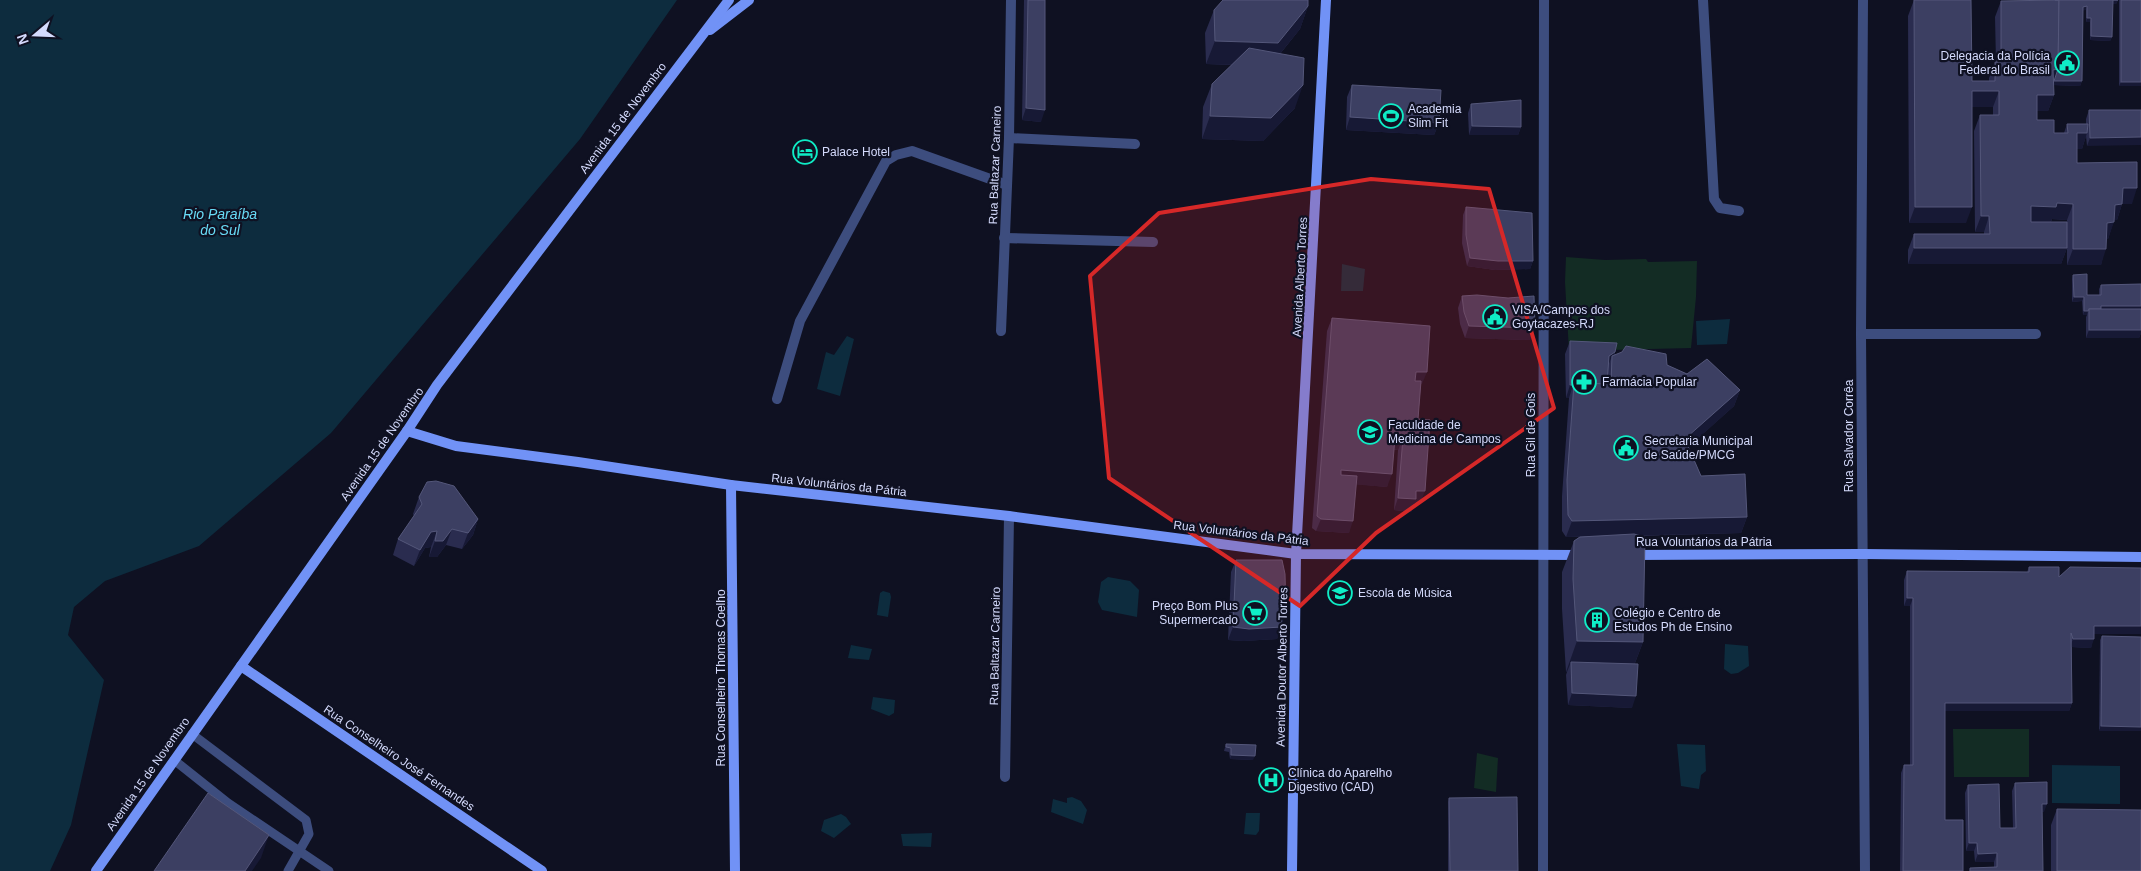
<svg xmlns="http://www.w3.org/2000/svg" width="2141" height="871" viewBox="0 0 2141 871" font-family="Helvetica,sans-serif">
  <rect width="100%" height="100%" fill="#0f1122"/>
  <!-- green -->
  <g fill="#132c24">
    <polygon points="1566,257 1605,260 1646,259 1648,262 1697,261 1696,297 1691,348 1569,351 1565,282"/>
    <polygon points="1953,729 2029,729 2029,777 1954,777"/>
    <polygon points="1477,753 1498,758 1496,792 1474,788"/>
  </g>
  <!-- water -->
  <g fill="#0d2c3e">
    <polygon points="0,0 677,0 580,139 331,433 199,546 105,581 74,607 68,635 104,680 71,825 50,871 0,871"/>
    <polygon points="1342,264 1365,269 1363,291 1341,291"/>
    <polygon points="1730,319 1727,344 1697,345 1696,321"/>
    <polygon points="847,336 854,339 840,396 817,389 826,352 834,355"/>
    <polygon points="1108,577 1130,581 1139,590 1137,617 1102,610 1098,602 1101,582"/>
    <polygon points="883,591 890,593 891,597 888,617 877,615 880,593"/>
    <polygon points="1725,644 1748,646 1749,666 1738,673 1731,674 1724,669"/>
    <polygon points="851,645 872,649 869,660 848,658"/>
    <polygon points="873,697 895,700 894,713 889,716 871,709"/>
    <polygon points="1677,744 1705,745 1706,771 1701,775 1699,789 1681,786"/>
    <polygon points="2052,765 2120,766 2120,804 2052,803"/>
    <polygon points="1072,797 1081,801 1087,810 1083,824 1051,812 1053,799 1067,803 1067,798"/>
    <polygon points="1246,813 1260,813 1259,831 1256,835 1244,834"/>
    <polygon points="841,814 846,817 851,824 834,838 821,831 824,820"/>
    <polygon points="932,833 931,847 903,846 901,834"/>
  </g>
  <g fill="none" stroke-linecap="round" stroke-linejoin="round">
    <!-- lane -->
    <g stroke="#3d4d7e" stroke-width="9">
      <polyline points="192,734 306,820 309,834 288,871"/>
      <polyline points="174,760 228,803 329,871"/>
    </g>
    <!-- street -->
    <g stroke="#3d4d7e" stroke-width="10">
      <polyline points="1703,0 1714,199 1720,208 1739,211"/>
      <polyline points="1863,0 1861,334 1865,871"/>
      <polyline points="1009,138 1135,144"/>
      <polyline points="1004,238 1153,242"/>
      <polyline points="1001,331 1009,138 1011,0"/>
      <polyline points="1861,334 2036,334"/>
      <polyline points="777,399 800,321 886,161 896,155 912,151 1007,185"/>
      <polyline points="1005,777 1009,516"/>
      <polyline points="1543,871 1544,0"/>
    </g>
    <!-- secondary -->
    <g stroke="#7192f6" stroke-width="10">
      <polyline points="710,30 749,0"/>
      <polyline points="407,431 456,446 578,462 731,485 1009,516 1296,554 1580,555"/>
      <polyline points="731,485 735,871"/>
      <polyline points="1632,555 1863,554 2141,557"/>
      <polyline points="241,666 542,871"/>
      <polyline points="96,871 407,431 437,385 729,0"/>
      <polyline points="1292,871 1296,554 1326,0"/>
    </g>
  </g>
  <!-- wall -->
  <g fill="#2a2c4f" fill-rule="evenodd">
    <polygon points="1024,0 1045,0 1041,122 1022,120"/>
    <path d="M 1914,0 L 1972,81 L 1989,81 L 1989,78 L 1996,62 L 1995,17 L 2001,1 L 2118,0 L 2116,4 L 2112,4 L 2112,37 L 2110,41 L 2090,40 L 2090,22 L 2086,22 L 2086,10 L 2083,10 L 2082,81 L 2080,86 L 2053,85 L 2054,95 L 2048,111 L 2037,111 L 2037,120 L 2054,133 L 2064,133 L 2067,124 L 2086,124 L 2086,119 L 2089,110 L 2141,110 L 2087,146 L 2086,136 L 2082,149 L 2077,149 L 2077,163 L 2132,204 L 2122,204 L 2117,220 L 2114,220 L 2108,239 L 2107,239 L 2101,265 L 2067,265 L 2067,248 L 2061,264 L 1908,264 L 1908,250 L 1914,234 L 1984,234 L 1984,232 L 1975,232 L 1974,131 L 1980,115 L 1993,115 L 1993,107 L 1972,107 L 1966,223 L 1909,223 L 1908,16 ZM 2052,219 L 2067,220 L 2067,246 L 2051,222 Z"/>
    <rect x="2119" y="0" width="22" height="86"/>
    <polygon points="1308,6 1300,29 1280,54 1295,108 1263,141 1202,139 1203,107 1212,84 1232,65 1206,64 1205,33 1214,10"/>
    <polygon points="1352,85 1439,123 1434,135 1346,130 1347,97"/>
    <polygon points="1471,104 1521,127 1518,135 1469,135 1468,113"/>
    <polygon points="1466,207 1533,261 1530,269 1495,270 1467,266 1462,243 1463,215"/>
    <polygon points="2073,275 2087,295 2099,295 2099,289 2101,285 2141,284 2141,333 2139,338 2086,338 2086,317 2087,315 2083,315 2082,301 2072,302 2072,279"/>
    <polygon points="1462,296 1508,298 1530,340 1465,338 1460,324 1458,308"/>
    <polygon points="1332,318 1422,384 1421,384 1418,419 1420,504 1414,503 1411,512 1394,510 1398,450 1394,450 1387,487 1356,484 1349,533 1316,531 1312,528 1327,331"/>
    <polygon points="1570,341 1615,352 1615,355 1667,365 1687,374 1740,390 1734,406 1688,447 1701,476 1747,517 1741,533 1639,536 1643,642 1635,663 1632,708 1568,705 1566,675 1567,672 1566,672 1562,609 1562,572 1574,541 1579,537 1566,537 1562,531 1562,496 1569,398 1566,398 1565,354"/>
    <polygon points="419,497 478,519 473,535 462,549 446,545 437,557 429,557 431,547 425,548 414,566 393,555 398,539 414,516 413,514"/>
    <polygon points="1236,560 1286,611 1277,639 1244,641 1228,640 1231,572"/>
    <polygon points="2029,567 2059,577 2094,634 2091,648 2072,647 2072,703 2069,711 1945,711 1945,820 1963,871 1900,871 1901,773 1904,765 1910,765 1910,606 1904,606 1904,580 1907,571 2027,572"/>
    <polygon points="2102,636 2141,637 2099,731 2100,640"/>
    <polygon points="1226,744 1253,760 1230,759 1229,752 1224,751"/>
    <polygon points="2015,783 2044,812 2042,812 2043,871 1969,871 1970,868 1994,867 1994,862 1975,862 1974,851 1966,851 1965,793 1968,785 2000,828 2013,828 2012,791"/>
    <polygon points="1449,798 1518,871 1448,871 1448,802"/>
    <polygon points="2057,809 2141,871 2051,871 2051,825"/>
  </g>
  <!-- shaded-wall -->
  <g fill="#171935">
    <polygon points="2113,0 2118,0 2116,4 2111,4"/>
    <polygon points="1308,6 1300,29 1270,66 1206,64 1215,41"/>
    <polygon points="2087,6 2086,10 2081,11 2083,7"/>
    <polygon points="2087,18 2091,18 2090,22 2086,22"/>
    <polygon points="2091,36 2112,37 2110,41 2090,40"/>
    <polygon points="2058,69 2082,81 2080,86 2052,85 2053,70"/>
    <polygon points="2121,82 2141,82 2141,86 2119,86"/>
    <polygon points="1303,85 1295,108 1263,141 1202,139 1210,116"/>
    <polygon points="1972,91 1999,91 1993,107 1966,107"/>
    <polygon points="2037,95 2054,95 2048,111 2031,111"/>
    <polygon points="1026,108 1045,110 1041,122 1022,120"/>
    <polygon points="1350,117 1439,123 1434,135 1346,130"/>
    <polygon points="1472,126 1521,127 1518,135 1469,135"/>
    <polygon points="2077,133 2087,133 2082,149 2071,149"/>
    <polygon points="2141,137 2141,145 2087,146 2090,138"/>
    <polygon points="2123,188 2137,188 2132,204 2117,204"/>
    <polygon points="2057,203 2073,204 2067,220 2052,219 2050,223 2025,222 2031,206"/>
    <polygon points="2122,204 2117,220 2110,221 2115,205"/>
    <polygon points="1915,207 1972,207 1966,223 1909,223"/>
    <polygon points="1981,216 1989,216 1984,232 1975,232"/>
    <polygon points="2114,222 2108,239 2101,239 2107,223"/>
    <polygon points="1914,248 2067,248 2061,264 1908,264"/>
    <polygon points="2073,249 2106,249 2101,265 2067,265"/>
    <polygon points="1470,258 1533,261 1530,269 1495,270 1467,266"/>
    <polygon points="2074,297 2084,297 2082,301 2072,302"/>
    <polygon points="2101,306 2141,306 2141,310 2101,311"/>
    <polygon points="2084,311 2088,311 2087,315 2083,315"/>
    <polygon points="1469,326 1535,328 1530,340 1465,338"/>
    <polygon points="2089,330 2141,330 2141,333 2139,338 2086,338"/>
    <polygon points="1615,352 1612,363 1612,356 1608,366 1609,356"/>
    <polygon points="1416,372 1427,372 1422,384 1412,384"/>
    <polygon points="1570,385 1573,385 1569,398 1566,398"/>
    <polygon points="1740,390 1734,406 1682,453 1687,437"/>
    <polygon points="1395,437 1403,438 1398,450 1390,449"/>
    <polygon points="1341,470 1392,474 1387,487 1337,483"/>
    <polygon points="1416,491 1425,491 1420,504 1414,503 1411,512 1394,510 1398,498"/>
    <polygon points="1747,517 1741,533 1566,537 1572,521"/>
    <polygon points="478,519 473,535 462,549 468,533"/>
    <polygon points="1321,519 1353,521 1349,533 1316,531"/>
    <polygon points="452,529 446,545 437,557 429,557 435,541"/>
    <polygon points="437,531 431,547 425,548 414,566 420,550 431,532"/>
    <polygon points="1907,598 1913,598 1910,606 1904,606"/>
    <polygon points="1286,611 1281,624 1282,614"/>
    <polygon points="2094,626 2141,626 2141,634 2091,634"/>
    <polygon points="1233,627 1281,627 1277,639 1244,641 1228,640"/>
    <polygon points="2073,639 2094,639 2091,648 2070,647"/>
    <polygon points="1577,641 1643,642 1631,673 1571,662 1567,672 1566,672"/>
    <polygon points="1572,693 1636,696 1632,708 1568,705"/>
    <polygon points="1945,703 2072,703 2069,711 1942,711"/>
    <polygon points="2101,726 2141,727 2141,731 2099,731"/>
    <polygon points="1231,755 1255,756 1253,760 1230,759"/>
    <polygon points="2042,804 2047,804 2044,812 2039,812"/>
    <polygon points="269,835 261,858 252,871 245,871"/>
    <polygon points="1969,843 1977,843 1974,851 1966,851"/>
    <polygon points="1997,853 1994,862 1975,862 1978,854"/>
  </g>
  <!-- building -->
  <g fill="#3c3f62" stroke="#54577a">
    <polygon points="1028,0 1045,0 1045,110 1026,108"/>
    <polygon points="1223,0 1308,0 1308,6 1278,43 1215,41 1214,10"/>
    <polygon points="1914,0 1971,0 1972,81 1995,81 1995,62 2001,62 2001,1 2059,0 2058,69 2053,70 2054,95 2037,95 2037,120 2054,120 2054,133 2068,133 2067,124 2088,124 2087,133 2077,133 2077,163 2137,162 2137,188 2123,188 2122,204 2115,205 2114,222 2107,223 2106,249 2073,249 2073,204 2057,203 2056,207 2031,206 2031,222 2067,222 2067,248 1914,248 1914,234 1990,234 1989,216 1981,216 1980,115 1999,115 1999,91 1972,91 1972,207 1915,207"/>
    <polygon points="2055,0 2118,0 2113,0 2112,37 2091,36 2091,18 2087,18 2087,6 2083,7 2082,81 2054,81 2058,69 2059,0"/>
    <rect x="2121" y="0" width="20" height="82"/>
    <polygon points="1249,48 1304,58 1303,85 1271,118 1210,116 1212,84"/>
    <polygon points="1352,85 1441,90 1439,123 1350,117"/>
    <polygon points="1521,100 1521,127 1472,126 1471,104"/>
    <polygon points="2089,110 2141,110 2141,137 2090,138"/>
    <polygon points="1466,207 1532,213 1533,261 1498,261 1470,258 1466,235"/>
    <polygon points="2087,274 2087,295 2101,295 2101,285 2141,284 2141,306 2101,306 2101,309 2089,309 2088,311 2084,311 2084,297 2074,297 2073,275"/>
    <polygon points="1477,295 1508,298 1534,296 1535,328 1469,326 1464,312 1462,296"/>
    <rect x="2089" y="309" width="52" height="21"/>
    <polygon points="1332,318 1430,326 1427,372 1416,372 1415,381 1421,381 1418,419 1430,420 1425,491 1416,491 1416,499 1398,498 1403,438 1395,437 1392,474 1341,470 1341,475 1357,476 1353,521 1321,519 1317,516"/>
    <polygon points="1570,341 1617,343 1615,352 1609,356 1607,384 1574,383 1573,385 1570,385"/>
    <polygon points="1626,346 1666,354 1667,365 1687,374 1707,359 1740,390 1687,437 1688,446 1701,476 1745,474 1747,517 1572,521 1568,515 1567,480 1574,383 1611,384 1612,356 1622,352"/>
    <polygon points="436,481 454,486 478,519 468,533 452,529 443,541 435,541 437,531 431,532 420,550 398,539 422,504 419,497 427,482"/>
    <polygon points="1634,534 1645,537 1643,642 1577,641 1573,579 1574,541 1580,537"/>
    <polygon points="1236,560 1282,560 1285,574 1286,611 1282,614 1281,627 1249,629 1233,627"/>
    <polygon points="2029,567 2059,567 2059,577 2070,567 2141,568 2141,626 2094,626 2094,639 2073,639 2071,633 2072,703 1945,703 1945,820 1963,820 1963,871 1903,871 1904,765 1913,765 1913,598 1907,598 1907,571 2029,572"/>
    <polygon points="2102,636 2141,637 2141,727 2101,726"/>
    <polygon points="1571,662 1638,664 1636,696 1572,693"/>
    <polygon points="1226,744 1256,745 1255,756 1231,755 1231,748 1226,747"/>
    <polygon points="2047,782 2047,804 2042,804 2043,871 1970,871 1970,868 1997,867 1997,853 1978,854 1977,843 1969,843 1968,785 1999,784 2000,828 2016,828 2015,783"/>
    <polygon points="208,793 269,835 245,871 154,871"/>
    <polygon points="1517,797 1518,871 1450,871 1449,798"/>
    <polygon points="2057,809 2141,810 2141,871 2057,871"/>
  </g>
  <!-- marked area -->
  <path fill="#d62828" fill-opacity="0.2" stroke="#d62828" stroke-width="4" stroke-linejoin="round" d="M 1371,179 L 1489,189 L 1554,408 L 1376,533 L 1300,606 L 1109,478 L 1090,276 L 1159,213 Z"/>
  <!-- icons -->
  <defs>
    <g id="civic-ring" transform="scale(1.25)"><circle r="9.5" fill="#0f1122" stroke="#0fedc6" stroke-width="1.5"/><path d="M-.6-6.5H3V-4.5H.6V-3L4-1V1h2V6H-6V1h2V-1L-.6-3ZM-1.2 2.5V6h2.4V2.5Z" fill="#0fedc6"/></g>
    <g id="stadium-ring" transform="scale(1.25)"><circle r="9.5" fill="#0f1122" stroke="#0fedc6" stroke-width="1.5"/><path d="M0-5a6.5 5 0 1 0 0 10a6.5 5 0 1 0 0-10ZM-3.5-1.8h7v3.6h-7Z" fill="#0fedc6"/></g>
    <g id="hotel-ring" transform="scale(1.25)"><circle r="9.5" fill="#0f1122" stroke="#0fedc6" stroke-width="1.5"/><path d="M-6-4.5h1.5V1H6V5H4.5V3h-9V5H-6ZM-4 0a1.8 1.8 0 1 1 3.6 0ZM.5 0V-2.5h3Q6-2.5 6 0Z" fill="#0fedc6"/></g>
    <g id="pharmacy-ring" transform="scale(1.25)"><circle r="9.5" fill="#0f1122" stroke="#0fedc6" stroke-width="1.5"/><path d="M-2-6h4v4h4v4h-4v4h-4v-4h-4v-4h4Z" fill="#0fedc6"/></g>
    <g id="university-ring" transform="scale(1.25)"><circle r="9.5" fill="#0f1122" stroke="#0fedc6" stroke-width="1.5"/><path d="M0-5L7-2L0 1L-7-2ZM-4 1L0 2.5L4 1V4Q0 6-4 4Z" fill="#0fedc6"/></g>
    <g id="school-ring" transform="scale(1.25)"><circle r="9.5" fill="#0f1122" stroke="#0fedc6" stroke-width="1.5"/><path d="M0-5L7-2L0 1L-7-2ZM-4 1L0 2.5L4 1V4Q0 6-4 4Z" fill="#0fedc6"/></g>
    <g id="supermarket-ring" transform="scale(1.25)"><circle r="9.5" fill="#0f1122" stroke="#0fedc6" stroke-width="1.5"/><path d="M-6-5.5h2.5l.6 2H6L4.5 2H-2.5L-4.4-4H-6ZM-1.5 3.2a1.3 1.3 0 1 0 .1 0ZM3 3.2a1.3 1.3 0 1 0 .1 0Z" fill="#0fedc6"/></g>
    <g id="building-ring" transform="scale(1.25)"><circle r="9.5" fill="#0f1122" stroke="#0fedc6" stroke-width="1.5"/><path d="M-4-6H4V6H1V3H-1V6H-4ZM-2.5-4.3h1.7v1.8h-1.7ZM.8-4.3h1.7v1.8H.8ZM-2.5-1h1.7V.8h-1.7ZM.8-1h1.7V.8H.8Z" fill="#0fedc6"/></g>
    <g id="hospital-ring" transform="scale(1.25)"><circle r="9.5" fill="#0f1122" stroke="#0fedc6" stroke-width="1.5"/><path d="M-5-5h3v3.5h4V-5h3V5h-3V1.5h-4V5h-3Z" fill="#0fedc6"/></g>
  </defs>
  <g fill-rule="evenodd">
    <use href="#civic-ring" x="2067" y="63"/>
    <use href="#stadium-ring" x="1391" y="116"/>
    <use href="#hotel-ring" x="805" y="152"/>
    <use href="#civic-ring" x="1495" y="317"/>
    <use href="#pharmacy-ring" x="1584" y="382"/>
    <use href="#university-ring" x="1370" y="432"/>
    <use href="#civic-ring" x="1626" y="448"/>
    <use href="#school-ring" x="1340" y="593"/>
    <use href="#supermarket-ring" x="1255" y="613"/>
    <use href="#building-ring" x="1597" y="620"/>
    <use href="#hospital-ring" x="1271" y="780"/>
  </g>
  <g text-anchor="middle" stroke-width="4.5" stroke-linejoin="round" paint-order="stroke">
    <!-- poi labels -->
    <g font-size="12" fill="#d4dafc" stroke="#0f1122" text-anchor="start">
      <text x="2050" y="60" text-anchor="end">Delegacia da Polícia<tspan x="2050" dy="14">Federal do Brasil</tspan></text>
      <text x="1408" y="113">Academia<tspan x="1408" dy="14">Slim Fit</tspan></text>
      <text x="822" y="156">Palace Hotel</text>
      <text x="1512" y="314">VISA/Campos dos<tspan x="1512" dy="14">Goytacazes-RJ</tspan></text>
      <text x="1602" y="386">Farmácia Popular</text>
      <text x="1388" y="429">Faculdade de<tspan x="1388" dy="14">Medicina de Campos</tspan></text>
      <text x="1644" y="445">Secretaria Municipal<tspan x="1644" dy="14">de Saúde/PMCG</tspan></text>
      <text x="1358" y="597">Escola de Música</text>
      <text x="1238" y="610" text-anchor="end">Preço Bom Plus<tspan x="1238" dy="14">Supermercado</tspan></text>
      <text x="1614" y="617">Colégio e Centro de<tspan x="1614" dy="14">Estudos Ph de Ensino</tspan></text>
      <text x="1288" y="777">Clínica do Aparelho<tspan x="1288" dy="14">Digestivo (CAD)</tspan></text>
    </g>
    <!-- street labels -->
    <g font-size="12" fill="#d4dafc" stroke="#0f1122">
      <text transform="translate(623 118) rotate(-53)" y="4">Avenida 15 de Novembro</text>
      <text transform="translate(995 165) rotate(-88)" y="4">Rua Baltazar Carneiro</text>
      <text transform="translate(1300 277) rotate(-87)" y="4">Avenida Alberto Torres</text>
      <text transform="translate(1531 435) rotate(-90)" y="4">Rua Gil de Gois</text>
      <text transform="translate(1849 436) rotate(-90)" y="4">Rua Salvador Corrêa</text>
      <text transform="translate(382 444) rotate(-55)" y="4">Avenida 15 de Novembro</text>
      <text transform="translate(839 485) rotate(6)" y="4">Rua Voluntários da Pátria</text>
      <text transform="translate(1241 533) rotate(7)" y="4">Rua Voluntários da Pátria</text>
      <text x="1704" y="546">Rua Voluntários da Pátria</text>
      <text transform="translate(995 646) rotate(-89)" y="4">Rua Baltazar Carneiro</text>
      <text transform="translate(1282 667) rotate(-89)" y="4">Avenida Doutor Alberto Torres</text>
      <text transform="translate(721 678) rotate(-90)" y="4">Rua Conselheiro Thomas Coelho</text>
      <text transform="translate(399 758) rotate(34)" y="4">Rua Conselheiro José Fernandes</text>
      <text transform="translate(148 774) rotate(-55)" y="4">Avenida 15 de Novembro</text>
    </g>
    <!-- water labels -->
    <g font-size="14" font-style="italic" fill="#68dbf6" stroke="#0f1122">
      <text x="220" y="219">Rio Paraíba<tspan x="220" dy="16">do Sul</tspan></text>
    </g>
  </g>
  <!-- north arrow -->
  <g transform="translate(35 35) rotate(251)" stroke="#0f1122" stroke-width="4" paint-order="stroke">
  <path d="M0-4L9 19L0 12L-9 19Z" fill="#d4dafc"/>
  <text y="-8" font-size="14" font-weight="bold" text-anchor="middle" fill="#d4dafc">N</text>
  </g>
</svg>
